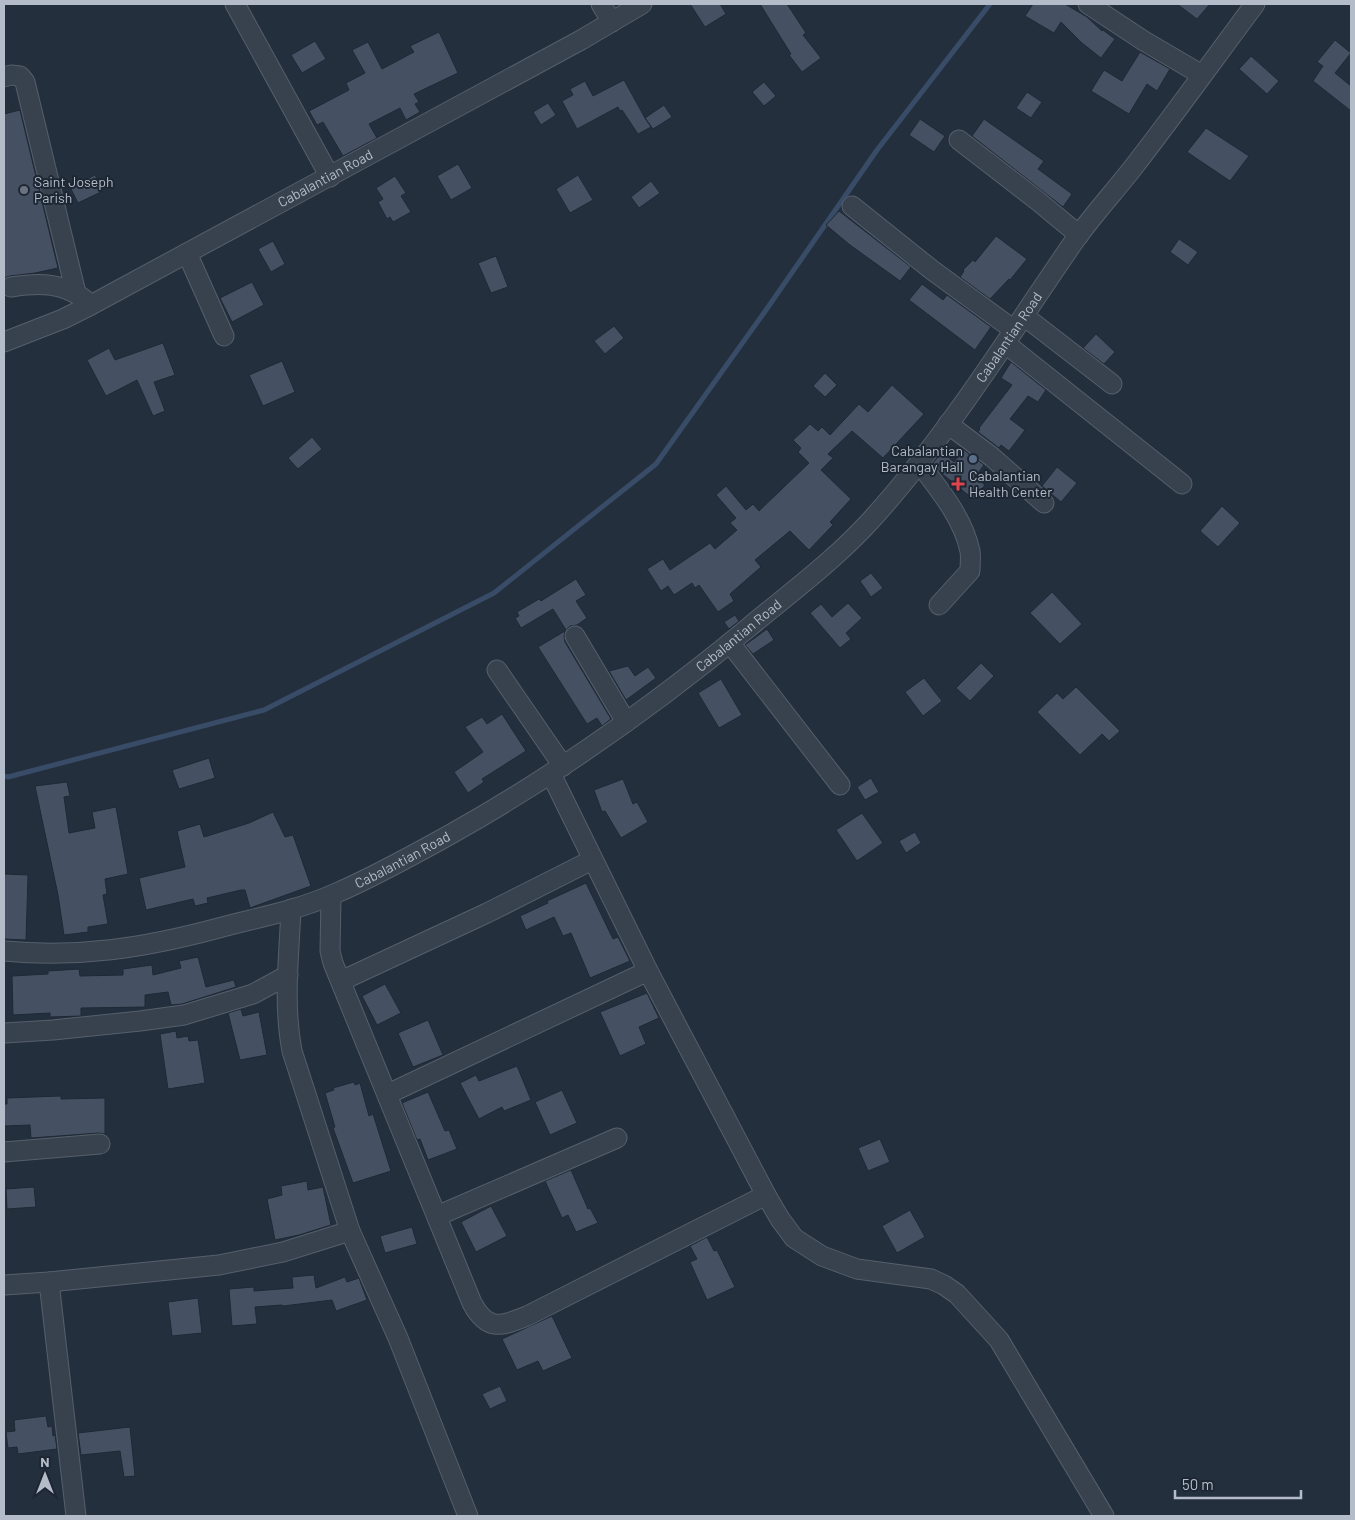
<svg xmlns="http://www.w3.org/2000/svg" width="1355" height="1520" viewBox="0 0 1355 1520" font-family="Barlow,sans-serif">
  <rect width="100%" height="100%" fill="#242f3e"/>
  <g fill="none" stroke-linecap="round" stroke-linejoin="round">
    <!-- stream -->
    <polyline stroke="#394c67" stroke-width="5" points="4,776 8,777 264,710 494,593 656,464 766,310 877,150 990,4"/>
  </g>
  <!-- building -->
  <g fill="#455162" stroke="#1f2835">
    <polygon points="690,4 720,4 726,14 705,27"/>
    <polygon points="760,4 787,4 806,33 803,35 821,58 802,72 789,55 791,54"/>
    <polygon points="1033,4 1065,4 1087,17 1102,31 1103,30 1115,39 1101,58 1082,43 1061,22 1054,33 1025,16"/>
    <polygon points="1177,4 1210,4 1197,19"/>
    <polygon points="439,32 458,73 414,94 419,102 415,104 420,112 406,120 400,108 369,124 377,138 343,156 323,122 317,125 309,111 349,90 346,83 365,73 352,50 368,42 382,69 414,52 410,46"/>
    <polygon points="1335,40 1351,53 1335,73 1351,86 1351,111 1313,81 1323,66 1317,62"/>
    <polygon points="315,41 326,59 302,73 291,55"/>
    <polygon points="1140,52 1170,69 1157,91 1147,84 1129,114 1091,91 1104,70 1122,81"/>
    <polygon points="1251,56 1279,81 1267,94 1239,69"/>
    <polygon points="624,80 645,118 664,105 672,117 653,129 645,118 651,127 638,134 622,110 620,111 618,107 577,129 562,101 573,95 570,89 585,81 593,96"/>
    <polygon points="764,82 776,96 764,106 752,92"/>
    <polygon points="1027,92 1042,102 1031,118 1016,108"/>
    <polygon points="548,103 556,115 541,125 533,112"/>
    <polygon points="20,110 58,268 35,273 10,276 4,278 4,114"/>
    <polygon points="920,119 945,136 934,152 909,135"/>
    <polygon points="984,119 1044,161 1038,169 1072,194 1063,207 972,136"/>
    <polygon points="1206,128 1249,156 1230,181 1187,152"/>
    <polygon points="458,164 472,188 451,200 437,176"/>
    <polygon points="95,175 103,191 78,203 70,187"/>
    <polygon points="578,175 593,200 570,213 556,189"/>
    <polygon points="395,176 406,193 401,196 411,212 393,222 390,217 387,219 378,202 383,199 376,188"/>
    <polygon points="651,181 660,193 639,208 631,197"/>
    <polygon points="839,211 911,267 900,281 850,245 826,225"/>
    <polygon points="996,236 1027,259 1010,280 1009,279 990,299 960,277 964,271 963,270 973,260 975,262"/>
    <polygon points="1179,239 1198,252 1188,265 1170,252"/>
    <polygon points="273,241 285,264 271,272 258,249"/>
    <polygon points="496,256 508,287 491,293 478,263"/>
    <polygon points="252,282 264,305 232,322 220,298"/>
    <polygon points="922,284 943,300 947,295 991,327 975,350 909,300"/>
    <polygon points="614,326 624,338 605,354 594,341"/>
    <polygon points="1096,334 1115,352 1104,364 1083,348"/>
    <polygon points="163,343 175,375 154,382 165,411 153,416 137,380 106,396 87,360 109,348 115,360"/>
    <polygon points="282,361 295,392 263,406 249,375"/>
    <polygon points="1011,362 1046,390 1038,402 1028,396 1010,419 1025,430 1009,451 1001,445 999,448 978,432 980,429 979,428 1012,385 1001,378"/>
    <polygon points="825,373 837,385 825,397 813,386"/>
    <polygon points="892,385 924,414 883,458 852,431 828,454 833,458 821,470 851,499 830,522 833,525 809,550 790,531 755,560 761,567 730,594 734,601 718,612 699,585 695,588 692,583 674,595 668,586 661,591 647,569 663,559 670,570 710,543 715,549 737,530 730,523 736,518 716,495 726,486 746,510 753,504 759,511 809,463 798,452 801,448 793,440 804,430 810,424 818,431 822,427 830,435 859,404 868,412"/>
    <polygon points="312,437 322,449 298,469 288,458"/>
    <polygon points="964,450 984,465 975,477 985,485 973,499 940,472 933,463 942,452 954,462"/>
    <polygon points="1057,467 1077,483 1061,502 1042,486"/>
    <polygon points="1222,506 1240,523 1218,547 1200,531"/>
    <polygon points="871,573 883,588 871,597 860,581"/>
    <polygon points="576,579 586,595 576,601 587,618 577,625 570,626 566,630 553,609 521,628 515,618 519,616 517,612 539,599 541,601"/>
    <polygon points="1052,592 1082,624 1060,644 1030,613"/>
    <polygon points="848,603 862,618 846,633 851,639 840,648 810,613 821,604 832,617"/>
    <polygon points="735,615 739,621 729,629 724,622"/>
    <polygon points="767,629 774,640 753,654 745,645"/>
    <polygon points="565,631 564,637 565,642 611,719 602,726 597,718 587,724 538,647"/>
    <polygon points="981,663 994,676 970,701 956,688"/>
    <polygon points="628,666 635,676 648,667 656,678 626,700 609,671"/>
    <polygon points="924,678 942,701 923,716 905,692"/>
    <polygon points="721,679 742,715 719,728 698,693"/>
    <polygon points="1076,687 1120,731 1109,741 1102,734 1080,755 1037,712 1057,693 1063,699"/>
    <polygon points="502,714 526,751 482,779 484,782 468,793 454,772 483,752 465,727 482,717 487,724"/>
    <polygon points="209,758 215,778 179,789 172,770"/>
    <polygon points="871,778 879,792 865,800 857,787"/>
    <polygon points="623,779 633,804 637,802 648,822 621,838 605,811 602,812 594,790"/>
    <polygon points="67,782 70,796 64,797 69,833 95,828 92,812 116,807 128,874 105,879 107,894 103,895 108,924 88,927 88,932 64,935 58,895 35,786"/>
    <polygon points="273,812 285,837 293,835 311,886 250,908 245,890 241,890 207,898 208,903 195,906 193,899 146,910 139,878 185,867 177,831 200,824 204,837 249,823"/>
    <polygon points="862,813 883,843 857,861 836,830"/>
    <polygon points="915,832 921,843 906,853 899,841"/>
    <polygon points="4,874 28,875 26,940 4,939"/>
    <polygon points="586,883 613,939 618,937 630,961 590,978 571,933 563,936 554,917 526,930 520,916 548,903 547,901"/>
    <polygon points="198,957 206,987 234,980 236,987 182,1004 171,1005 168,992 145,995 145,1007 81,1008 81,1016 50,1017 50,1013 13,1015 12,976 48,974 48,971 79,969 80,976 123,975 123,969 152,965 153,975 181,968 179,961"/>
    <polygon points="385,984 401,1013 377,1025 362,996"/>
    <polygon points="647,993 659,1018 639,1027 646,1044 620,1056 600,1012"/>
    <polygon points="241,1009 243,1016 259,1012 267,1055 240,1060 228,1013"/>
    <polygon points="428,1020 443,1055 413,1067 398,1033"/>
    <polygon points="176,1031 177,1038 188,1036 189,1041 198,1040 205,1083 168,1089 160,1034"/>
    <polygon points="517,1066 531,1100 504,1111 502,1107 479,1119 460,1083 476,1075 479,1081"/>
    <polygon points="354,1082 355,1085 360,1083 369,1116 373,1114 391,1171 353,1183 333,1128 335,1127 325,1093 334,1090 333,1088"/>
    <polygon points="562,1090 577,1123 550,1135 535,1102"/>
    <polygon points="428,1092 445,1131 449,1130 457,1149 428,1160 420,1139 417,1140 402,1103"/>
    <polygon points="61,1096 61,1099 105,1098 105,1134 99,1133 31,1138 30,1125 4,1126 4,1104 7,1104 7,1098"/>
    <polygon points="880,1139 890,1162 868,1171 858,1148"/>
    <polygon points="571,1170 588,1209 590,1208 598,1223 576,1232 568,1215 562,1218 545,1181"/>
    <polygon points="307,1181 308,1190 323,1187 331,1225 299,1235 275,1240 267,1199 282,1195 281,1186"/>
    <polygon points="34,1187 36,1207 7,1209 6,1189"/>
    <polygon points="491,1206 507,1236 476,1252 461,1222"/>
    <polygon points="910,1210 925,1237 897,1253 882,1226"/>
    <polygon points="412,1227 417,1244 385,1253 380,1236"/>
    <polygon points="707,1237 714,1251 717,1250 735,1287 707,1300 690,1262 697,1259 690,1246"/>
    <polygon points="314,1275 316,1288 345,1277 347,1282 359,1278 367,1300 336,1311 332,1300 283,1306 282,1305 255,1307 257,1324 232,1326 229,1289 254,1287 254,1291 293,1288 292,1277"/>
    <polygon points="198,1298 202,1333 172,1336 168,1302"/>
    <polygon points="552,1316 572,1358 543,1371 538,1361 517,1370 502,1339"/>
    <polygon points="500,1386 507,1401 490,1409 482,1394"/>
    <polygon points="46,1416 48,1427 52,1426 53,1436 55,1435 57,1449 18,1454 17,1447 8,1448 6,1432 15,1431 14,1420"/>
    <polygon points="130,1427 135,1476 124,1477 120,1451 81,1455 78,1433"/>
  </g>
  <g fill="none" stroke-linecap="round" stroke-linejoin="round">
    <!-- minor casing -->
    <g stroke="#565f6c" stroke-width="21">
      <g id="minor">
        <polyline points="235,4 330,177"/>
        <polyline points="601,4 612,22"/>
        <polyline points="1088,4 1144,41 1202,75"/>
        <polyline points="4,77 11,75 20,76 25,82 76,293"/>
        <polyline points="959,140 1038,201 1079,235"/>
        <polyline points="852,206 932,270 1014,330"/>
        <polyline points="187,253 224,336"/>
        <path d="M 11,287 C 38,283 62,282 84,299"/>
        <polyline points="1024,316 1112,384"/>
        <path id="s1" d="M 4,342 L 63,319 L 91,305 L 581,40 L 642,4"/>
        <polyline points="1006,344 1182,484"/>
        <polyline points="948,424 992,457 1044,503"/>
        <path d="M 919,463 C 939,489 963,518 970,551 C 971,557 970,565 970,571 L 939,605"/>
        <polyline points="575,636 626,722"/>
        <polyline points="730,643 840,785"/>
        <polyline points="497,670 563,766"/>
        <polyline points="551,774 648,971 766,1195 780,1219 794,1238 822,1256 857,1269 931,1279 944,1285 957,1294 999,1340 1104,1516"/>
        <path d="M 331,896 L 330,951 L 333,963 L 472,1303 C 487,1331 500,1327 527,1316 L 766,1195"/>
        <path d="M 291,909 C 289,956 283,1004 292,1051 L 350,1231 L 398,1338 L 468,1516"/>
        <path id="s2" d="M 4,951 C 79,958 143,948 215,929 C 255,918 296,911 334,894 C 374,877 413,855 451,834 C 556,775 655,705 748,628 C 790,593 835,560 872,519 C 949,434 1010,334 1075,240 C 1093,215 1113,193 1132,169 C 1174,115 1214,59 1255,4"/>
        <polyline points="341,981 487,913 592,860"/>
        <polyline points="4,1033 53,1030 140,1021 184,1015 253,994 288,975"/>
        <polyline points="388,1094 648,971"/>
        <polyline points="4,1152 100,1144"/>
        <polyline points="437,1216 617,1138"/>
        <polyline points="49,1282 76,1516"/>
        <polyline points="4,1285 49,1282 219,1265 283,1252 350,1231"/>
      </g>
    </g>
    <!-- minor -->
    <use href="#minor" stroke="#38414e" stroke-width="19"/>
  </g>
  <!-- markers -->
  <circle fill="#6b7280" stroke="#1d2633" stroke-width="2" cx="24" cy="190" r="5"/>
  <circle fill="#5c6f8a" stroke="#1d2633" stroke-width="2" cx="973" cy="459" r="5"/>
  <path fill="#e0444e" stroke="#1d2633" stroke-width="2" d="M955.5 476.5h5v5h5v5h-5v5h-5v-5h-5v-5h5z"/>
  <g text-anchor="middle" stroke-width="4" stroke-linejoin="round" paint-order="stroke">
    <!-- street labels -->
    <g font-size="14" fill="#b4bcc9" stroke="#1d2633">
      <text dy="5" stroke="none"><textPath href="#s1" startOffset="361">Cabalantian Road</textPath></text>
      <text dy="5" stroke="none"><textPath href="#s2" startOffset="1224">Cabalantian Road</textPath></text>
      <text dy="5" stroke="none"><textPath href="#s2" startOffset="819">Cabalantian Road</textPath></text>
      <text dy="5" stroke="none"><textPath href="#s2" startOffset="414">Cabalantian Road</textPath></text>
    </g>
    <!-- poi labels -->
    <g font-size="14" fill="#b4bcc9" stroke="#1d2633" text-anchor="start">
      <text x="34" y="187">Saint Joseph<tspan x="34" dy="16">Parish</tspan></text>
      <text x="963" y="456" text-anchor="end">Cabalantian<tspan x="963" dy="16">Barangay Hall</tspan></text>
      <text x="969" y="481">Cabalantian<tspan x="969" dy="16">Health Center</tspan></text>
    </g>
  </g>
  <!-- border -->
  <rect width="1355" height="1520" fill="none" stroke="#b4bcc9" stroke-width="10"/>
  <!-- north arrow -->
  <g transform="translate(45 1475)" stroke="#1d2633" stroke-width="4" paint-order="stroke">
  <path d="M0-4L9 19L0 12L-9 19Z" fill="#b4bcc9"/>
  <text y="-8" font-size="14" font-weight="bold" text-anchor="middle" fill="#b4bcc9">N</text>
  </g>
  <!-- scale -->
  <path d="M1175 1490v8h126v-8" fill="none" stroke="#b4bcc9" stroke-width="2.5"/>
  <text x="1182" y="1490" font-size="15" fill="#b4bcc9" stroke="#1d2633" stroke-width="4" paint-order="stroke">50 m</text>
</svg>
